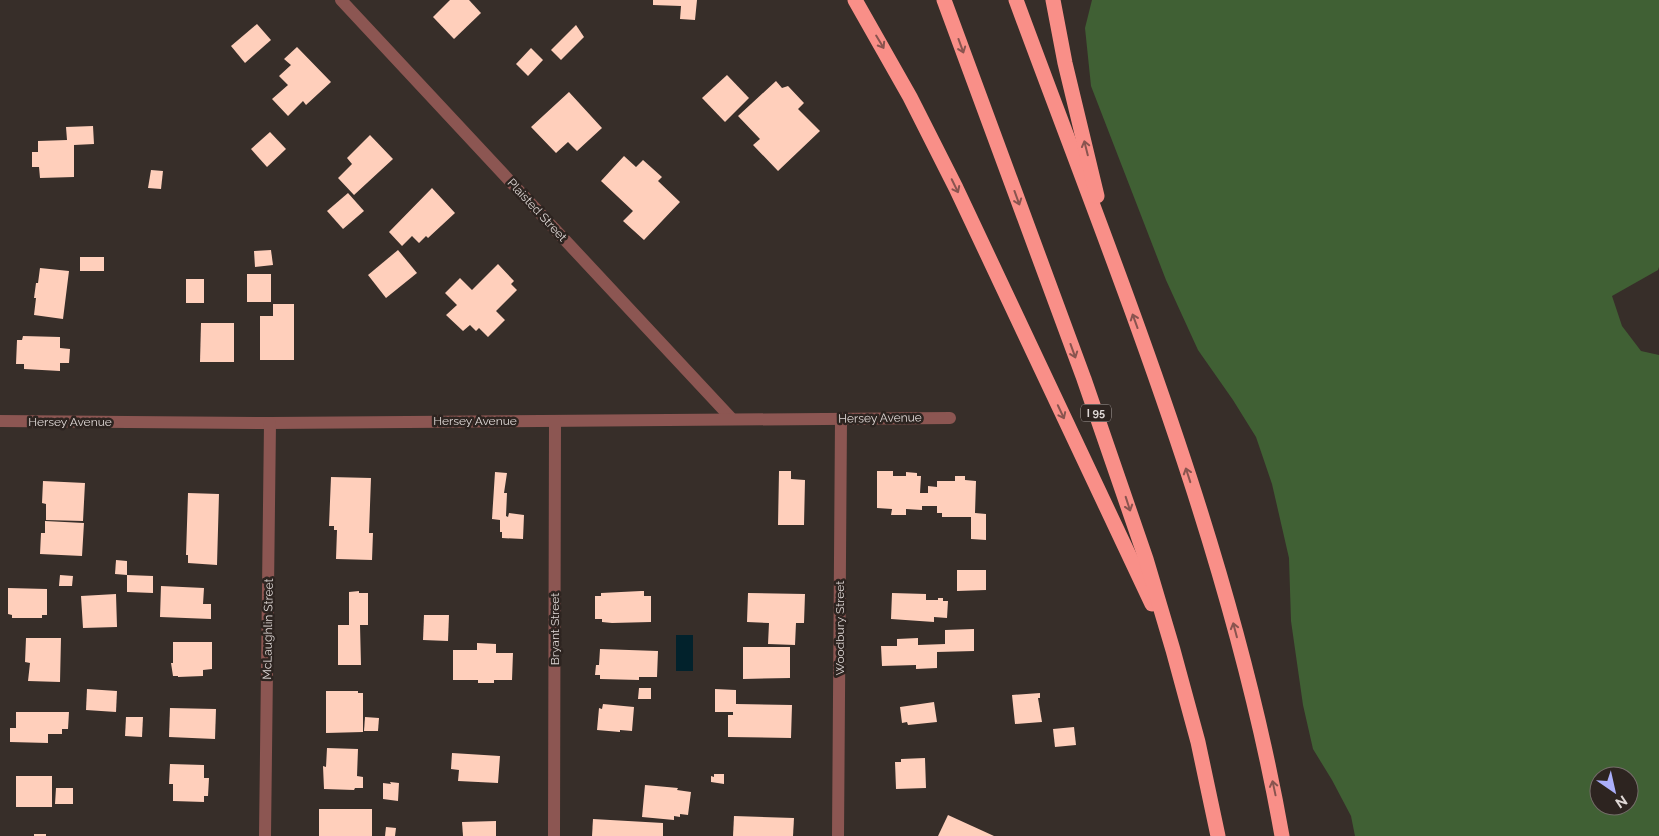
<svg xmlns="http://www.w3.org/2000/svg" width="1659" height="836" viewBox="0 0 1659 836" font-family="Raleway,sans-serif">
  <rect width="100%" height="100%" fill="#372e29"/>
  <!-- green -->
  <path fill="#406034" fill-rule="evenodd" d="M 1092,0 L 1659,0 L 1659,267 L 1658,270 L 1612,296 L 1622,326 L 1641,351 L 1659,355 L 1659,836 L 1355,836 L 1351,816 L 1332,780 L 1313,749 L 1303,705 L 1291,621 L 1289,558 L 1272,484 L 1256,437 L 1233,400 L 1198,350 L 1166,280 L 1091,86 L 1085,28 ZM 1599,776 L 1629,776 L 1629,806 L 1599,806 Z"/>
  <!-- water -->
  <rect fill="#02222c" x="676" y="635" width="17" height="36"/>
  <!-- building -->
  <g fill="#ffcfbb">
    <polygon points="450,0 469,0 481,13 454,39 433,17"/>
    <polygon points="653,0 697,0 695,20 680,19 681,6 653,5"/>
    <polygon points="257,24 271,40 245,63 231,46"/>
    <polygon points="576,25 584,37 561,60 551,50"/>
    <polygon points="297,47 331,82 306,105 303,101 288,116 272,99 288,85 279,76 291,65 284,59"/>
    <polygon points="531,48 543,60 528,76 516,64"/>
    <polygon points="727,75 749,98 725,122 702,98"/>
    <polygon points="776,81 782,88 788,86 804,103 798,109 820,131 778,171 753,145 760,139 738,116"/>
    <polygon points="569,92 602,128 577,151 568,142 556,153 531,127"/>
    <polygon points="93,126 94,144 74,145 74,177 40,178 39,167 32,167 32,152 38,152 38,141 67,140 66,127"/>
    <polygon points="270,132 286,149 267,167 251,149"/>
    <polygon points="370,135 393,159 354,195 338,178 352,164 347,158"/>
    <polygon points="624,156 636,167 643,160 662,177 658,181 680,202 644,240 623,221 633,211 601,181"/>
    <polygon points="151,170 163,171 161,189 148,188"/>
    <polygon points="432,188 455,213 428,238 426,236 419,243 412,236 402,246 389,232"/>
    <polygon points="348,193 364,211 343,229 327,211"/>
    <polygon points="271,250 273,265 255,267 254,251"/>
    <polygon points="398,250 417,273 386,298 368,275"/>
    <rect x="80" y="257" width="24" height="14"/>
    <polygon points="498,264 514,281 511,284 517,290 496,311 505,320 488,337 479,328 476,331 470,325 463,331 446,315 457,305 445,293 460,278 472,290"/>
    <polygon points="40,268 69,271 63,319 34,315 36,298 34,298 36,283 38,283"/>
    <rect x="247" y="274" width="24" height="28"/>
    <rect x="186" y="279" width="18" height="24"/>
    <polygon points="273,304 294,304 294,360 260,360 260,316 273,316"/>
    <polygon points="201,323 234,323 234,362 200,362"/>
    <polygon points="23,336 60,337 60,348 70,349 69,363 60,363 60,371 24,369 24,364 16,364 17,340 22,340"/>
    <polygon points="779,471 791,471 791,479 805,480 804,525 778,525"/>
    <polygon points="877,471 893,471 893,476 906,476 906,472 917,473 917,476 921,476 920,493 928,493 928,486 937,487 937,481 955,481 955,476 965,476 965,480 976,481 975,513 986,514 986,540 971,539 971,517 942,517 942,513 937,513 937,506 922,506 922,510 906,509 906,515 891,515 892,509 877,508"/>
    <polygon points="495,472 507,473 504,493 507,493 506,516 508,517 509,513 524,515 523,539 502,538 502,532 500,532 500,520 492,519"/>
    <polygon points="331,477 371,478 369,533 373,533 372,560 336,559 337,530 334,530 334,526 329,526"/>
    <polygon points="43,481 85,483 83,521 46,520 46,504 42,503"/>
    <polygon points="188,493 219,494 217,565 188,563 188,555 186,555"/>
    <polygon points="45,521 84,523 82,556 40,554 41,533 45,533"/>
    <polygon points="116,560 127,561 127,575 115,574"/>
    <polygon points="957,570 986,570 986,590 957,591"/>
    <polygon points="60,575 73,576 72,586 59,586"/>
    <polygon points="127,575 153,576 153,593 127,592"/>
    <polygon points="161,586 204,588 203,604 211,604 211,619 160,617"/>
    <polygon points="8,588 47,589 47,615 42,615 42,618 12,618 12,615 8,614"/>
    <polygon points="359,591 359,593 368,593 368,625 360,625 361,665 338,665 338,625 349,625 349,592"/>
    <polygon points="641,591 644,591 644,596 651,596 651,622 612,623 602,622 602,619 595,619 595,596 601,596 601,593"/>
    <polygon points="748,593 805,594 804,623 796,623 795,645 768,644 769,623 747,622"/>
    <polygon points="892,593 926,594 926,600 938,600 938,598 943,598 943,601 948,601 947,618 934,617 934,622 891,619"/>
    <polygon points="116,594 117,627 83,628 81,596"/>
    <polygon points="424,615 449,615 448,641 423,640"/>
    <polygon points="974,629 974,651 937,652 937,668 916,669 916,665 882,666 881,646 897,646 897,639 918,638 918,645 945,644 945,630"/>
    <polygon points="26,638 61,638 60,682 28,681 30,663 25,662"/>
    <polygon points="173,642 212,642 212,669 203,670 203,676 178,677 178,676 173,676 171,663 173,663"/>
    <polygon points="477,643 496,644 496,653 513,653 512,680 494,680 494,683 478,683 478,680 453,680 453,650 477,650"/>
    <polygon points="743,647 790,647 790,678 743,679"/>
    <polygon points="600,649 658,651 657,677 639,677 639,680 600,679 600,675 595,675 596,665 599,665"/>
    <polygon points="639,688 651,688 651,699 638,699"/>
    <polygon points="87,689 117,691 116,712 86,710"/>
    <polygon points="715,689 736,690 736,704 792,705 791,738 728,737 728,715 733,715 733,712 715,712"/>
    <polygon points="326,691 358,691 358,693 363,693 363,732 326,733"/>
    <polygon points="1040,693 1040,698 1038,698 1042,722 1015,724 1012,695"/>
    <polygon points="934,702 937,722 908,725 907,722 902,723 900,707"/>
    <polygon points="603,704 634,707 632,731 620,730 620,732 597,730 599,708 602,709"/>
    <polygon points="170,708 216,709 215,739 169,737"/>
    <polygon points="16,712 69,712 68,729 62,729 62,734 48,734 48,743 10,742 10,728 16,728"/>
    <polygon points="126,717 143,717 142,737 125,736"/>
    <polygon points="365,717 379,718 378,731 364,731"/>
    <polygon points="1074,727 1076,745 1055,747 1053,729"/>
    <polygon points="327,748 358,749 357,776 363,777 363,788 355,788 354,790 324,789 323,766 326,767"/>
    <polygon points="452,753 500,756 498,783 458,781 459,770 451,769"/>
    <polygon points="925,758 926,788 896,789 895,762 901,762 901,759"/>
    <polygon points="170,764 204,765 204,778 209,778 208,796 204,796 204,802 173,801 173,784 169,784"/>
    <polygon points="714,774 724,774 724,784 711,782 711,776 714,777"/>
    <rect x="16" y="776" width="36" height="31"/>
    <polygon points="390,782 399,783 398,801 383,799 383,783 391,784"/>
    <polygon points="645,785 678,788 677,790 691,792 688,815 680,814 680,817 674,816 674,820 642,817"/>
    <polygon points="56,788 73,788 73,804 55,804"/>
    <rect x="319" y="809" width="53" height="27"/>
    <polygon points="948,815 994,836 938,836"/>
    <polygon points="734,816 794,818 793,836 733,836"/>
    <polygon points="593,819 663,823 663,836 592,836"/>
    <polygon points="496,821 496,836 463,836 462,822"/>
    <polygon points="386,827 396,828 395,836 385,836"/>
    <rect x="34" y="834" width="12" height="2"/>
  </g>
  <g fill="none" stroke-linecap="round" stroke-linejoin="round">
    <!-- street -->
    <g stroke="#8c5652" stroke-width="12">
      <polyline points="341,0 732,419"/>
      <polyline points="0,421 270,423 950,418"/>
      <polyline points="265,836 270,423"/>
      <polyline points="554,836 555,421"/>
      <polyline points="838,836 841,419"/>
    </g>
    <!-- highway -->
    <g stroke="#f98f88" stroke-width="15">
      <polyline points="855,0 910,97 956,188 1152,604"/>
      <polyline points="944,0 1084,379 1146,559 1173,650 1198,742 1218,836"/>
      <path d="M 1016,0 C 1117,274 1231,547 1282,836"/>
      <polyline points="1053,0 1065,63 1097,196"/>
    </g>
  </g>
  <!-- one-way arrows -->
  <defs><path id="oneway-shaft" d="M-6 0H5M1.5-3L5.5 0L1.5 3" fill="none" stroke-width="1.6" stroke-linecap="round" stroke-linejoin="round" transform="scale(1.25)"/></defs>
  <g stroke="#89544f">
    <use href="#oneway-shaft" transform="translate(880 42) rotate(59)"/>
    <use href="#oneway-shaft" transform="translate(961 46) rotate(70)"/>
    <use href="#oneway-shaft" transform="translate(1086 148) rotate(-104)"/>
    <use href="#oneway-shaft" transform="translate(955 186) rotate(64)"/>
    <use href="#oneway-shaft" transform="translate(1017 198) rotate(70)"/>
    <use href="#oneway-shaft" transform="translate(1135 321) rotate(-110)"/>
    <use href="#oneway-shaft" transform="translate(1073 351) rotate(70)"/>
    <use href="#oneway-shaft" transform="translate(1061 412) rotate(65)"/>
    <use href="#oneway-shaft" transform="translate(1188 475) rotate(-108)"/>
    <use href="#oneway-shaft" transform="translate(1128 504) rotate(72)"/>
    <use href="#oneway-shaft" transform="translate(1235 630) rotate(-105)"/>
    <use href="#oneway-shaft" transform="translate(1274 788) rotate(-102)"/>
  </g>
  <g text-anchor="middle" stroke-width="5" stroke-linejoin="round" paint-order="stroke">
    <!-- shield labels -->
    <rect fill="#2d2420" stroke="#aaa29f" stroke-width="1" x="1081" y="404.5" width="30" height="17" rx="4"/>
    <g font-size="11" font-weight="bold" fill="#dfd8d6">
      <text x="1096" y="417">I 95</text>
    </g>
    <!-- street labels -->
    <g font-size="12" fill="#dfd8d6" stroke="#2d2420">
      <text transform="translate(537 210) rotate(47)" y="4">Plaisted Street</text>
      <text transform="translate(880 418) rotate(-1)" y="4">Hersey Avenue</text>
      <text x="475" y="425">Hersey Avenue</text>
      <text x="70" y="426">Hersey Avenue</text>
      <text transform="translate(840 628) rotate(-90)" y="4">Woodbury Street</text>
      <text transform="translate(268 629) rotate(-89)" y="4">McLaughlin Street</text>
      <text transform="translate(555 629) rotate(-90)" y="4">Bryant Street</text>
    </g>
  </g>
  <!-- north arrow -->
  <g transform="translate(1614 791) rotate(146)"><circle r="24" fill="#2d2420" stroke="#746c69"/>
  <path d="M0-4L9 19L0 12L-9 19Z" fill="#abaffb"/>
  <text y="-8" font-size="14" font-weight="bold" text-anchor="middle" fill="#dfd8d6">N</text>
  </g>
</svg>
